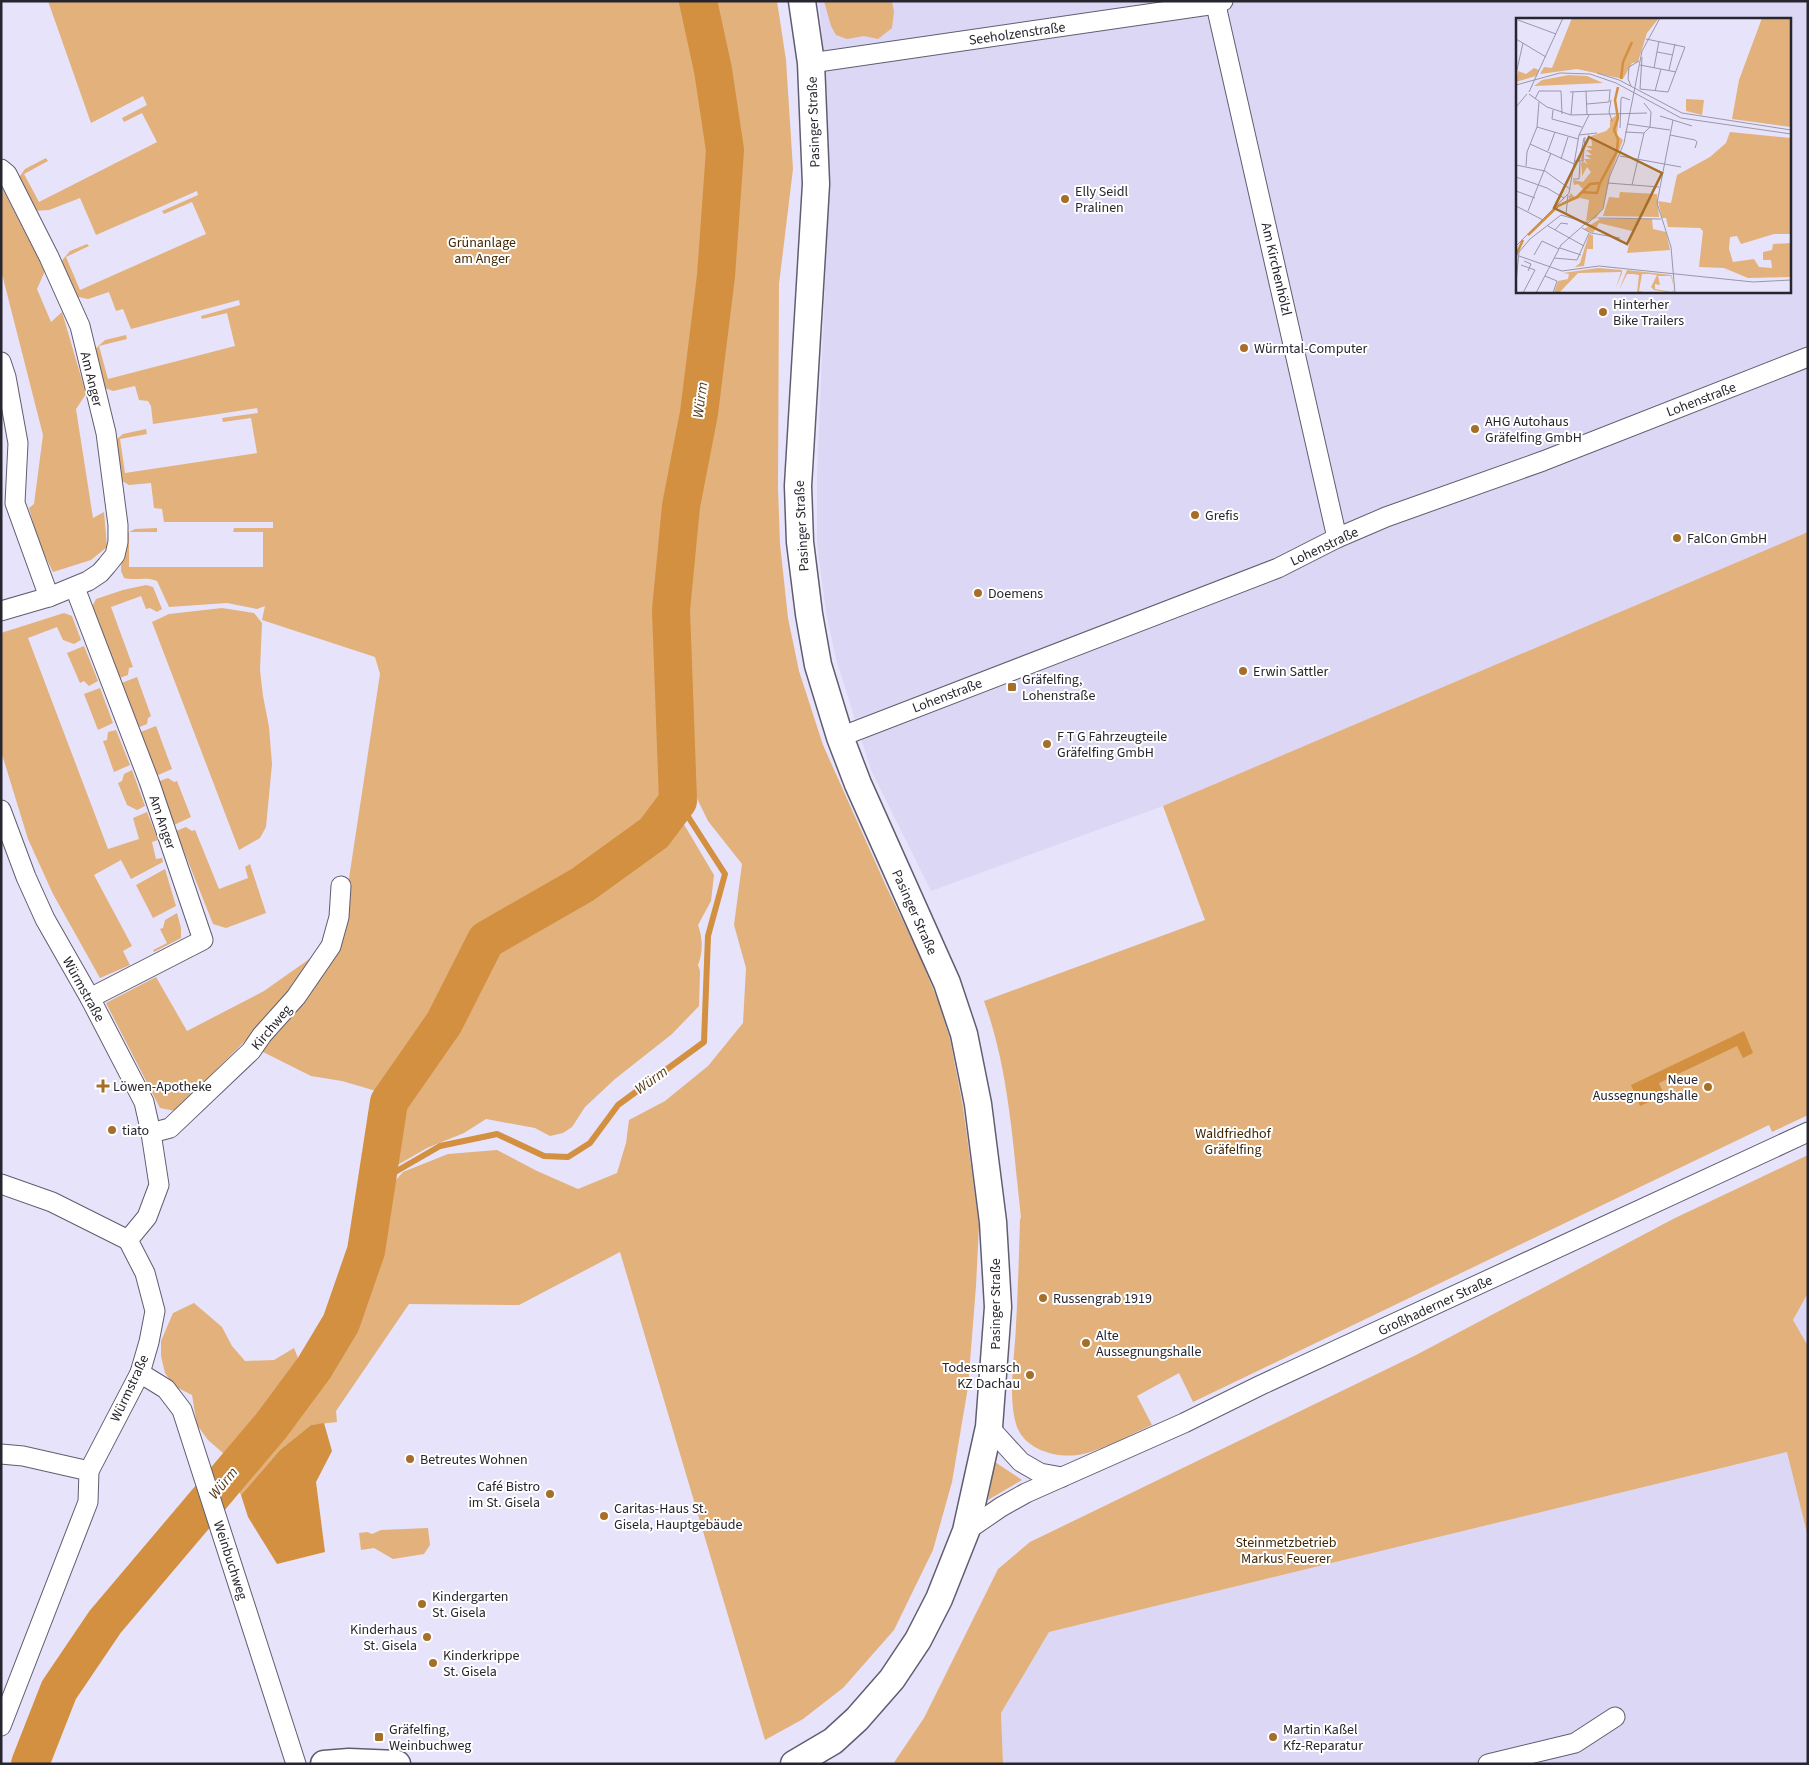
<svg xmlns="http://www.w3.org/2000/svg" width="1809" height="1765" viewBox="0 0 1809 1765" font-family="'Source Sans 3',sans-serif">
  <rect width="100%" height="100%" fill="#e7e3fa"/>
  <!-- built -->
  <g fill="#dcd7f4" fill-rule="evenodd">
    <path d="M 819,1 L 1808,1 L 1808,532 L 1163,806 L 931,891 L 871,770 L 836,659 L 826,612 L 817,543 L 817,474 L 829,192 L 827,95 ZM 1518,19 L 1790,19 L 1790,291 L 1518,291 Z"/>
    <polygon points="1808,1293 1808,1346 1793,1320"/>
    <polygon points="1788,1452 1808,1537 1808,1764 1003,1764 1001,1713 1049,1632"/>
  </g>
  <!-- green -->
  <g fill="#e2b17c">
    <path d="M 48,1 L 777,1 L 786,60 L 793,169 L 779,284 L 778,488 L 780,544 L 788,618 L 799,671 L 823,745 L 886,886 L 918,952 L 938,1001 L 950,1039 L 963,1107 L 979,1225 L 976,1286 L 968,1387 L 952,1482 L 933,1550 L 894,1630 L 843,1688 L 803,1719 L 765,1740 L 620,1252 L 519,1305 L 409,1304 L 336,1411 L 337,1422 L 311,1425 L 280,1450 L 241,1495 L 233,1481 L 292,1406 L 359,1313 L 380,1254 L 382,1196 L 403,1172 L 448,1154 L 497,1150 L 537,1171 L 578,1189 L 617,1173 L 626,1143 L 629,1120 L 665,1101 L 708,1066 L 743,1023 L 746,968 L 734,925 L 742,864 L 708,821 L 688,780 L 691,722 L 688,672 L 663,666 L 666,690 L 663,792 L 682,821 L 714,875 L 711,901 L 698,925 C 703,939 703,952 698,965 L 700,971 L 699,1006 L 672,1034 L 615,1079 L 585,1107 L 572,1127 L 563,1133 L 550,1136 L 535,1128 L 486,1119 L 464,1133 L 427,1148 L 387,1171 L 383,1165 L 387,1157 L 402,1105 L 383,1093 L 342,1081 L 311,1076 L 257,1049 L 246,1040 L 175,1111 L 160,1108 L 106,1003 L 156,977 L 187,1031 L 264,991 L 315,955 L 330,930 L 348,885 L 380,674 L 375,657 L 262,620 L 265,606 L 257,609 L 227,603 L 169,607 L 157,581 C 147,576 135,581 124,578 L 121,571 L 122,536 L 135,529 L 157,528 L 157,532 L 129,532 L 129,567 L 263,567 L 263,532 L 233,532 L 234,528 L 273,528 L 273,522 L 164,522 L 162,509 L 154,508 L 151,483 L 129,485 L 117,478 L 111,444 L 123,434 L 146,429 L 147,434 L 120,439 L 125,473 L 257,453 L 251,418 L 223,422 L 222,418 L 258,413 L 257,408 L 153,424 L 151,406 L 148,401 L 139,400 L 135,386 L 113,391 L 102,387 L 93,351 L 105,340 L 126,335 L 127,339 L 99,346 L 108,379 L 235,346 L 227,313 L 202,319 L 201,316 L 240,305 L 239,300 L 131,329 L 123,309 L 116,311 L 109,292 L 88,299 L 74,296 L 59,264 L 70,251 L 87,244 L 89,246 L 66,257 L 80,290 L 206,234 L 192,202 L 164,214 L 162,211 L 198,195 L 197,191 L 96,235 L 80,198 L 49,210 L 33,211 L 17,180 L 25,169 L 46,158 L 48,161 L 24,174 L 39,202 L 157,142 L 142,113 L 124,122 L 122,118 L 147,105 L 143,96 L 91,123 Z"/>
    <polygon points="824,1 892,1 894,12 892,28 878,39 864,36 847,39 836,35 831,26"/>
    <polygon points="1,186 45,271 37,289 51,322 62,312 86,394 76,409 93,518 104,512 107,547 91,560 53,572 39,544 29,508 34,504 43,435 1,270"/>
    <path d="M 1808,532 L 1808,1115 L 1772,1132 L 1769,1125 L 1193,1402 L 1179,1373 L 1137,1396 L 1152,1425 C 1132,1434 1098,1452 1078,1455 C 1056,1458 1026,1450 1017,1427 C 1007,1398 1015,1356 1016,1325 C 1018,1290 1019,1254 1020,1219 L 1021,1218 C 1013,1145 1009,1070 984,1001 L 1205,920 L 1163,806 Z"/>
    <polygon points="146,585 153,587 162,609 157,612 150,608 146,609 141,596 111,607 133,667 129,668 128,675 117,679 91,609 96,599 123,590"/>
    <polygon points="222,608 254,613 262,623 260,670 263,696 269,727 272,764 266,827 260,838 239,850 152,622 169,614"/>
    <polygon points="64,613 72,616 81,640 74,644 63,640 57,627 28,638 108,849 139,839 133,818 147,812 158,840 152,842 156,859 162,858 163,862 131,879 121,860 94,875 132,946 123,951 130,965 100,978 53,894 28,839 1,751 1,633"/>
    <polygon points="84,646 98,681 89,686 84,681 80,683 67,653"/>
    <polygon points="137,677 151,716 148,718 147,724 137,728 119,684"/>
    <polygon points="100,688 113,723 98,730 84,694"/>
    <polygon points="156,726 172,769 156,776 138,733"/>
    <polygon points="116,730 130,765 114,772 103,741 107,740 108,732"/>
    <polygon points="132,770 145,806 137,810 127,805 118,783 122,781 124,774"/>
    <polygon points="168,778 174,782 177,781 191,817 174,825 157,782"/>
    <polygon points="186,827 192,831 195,830 219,889 248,878 245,867 250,864 266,913 226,928 213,924 176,831"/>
    <polygon points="165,869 176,906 153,918 136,885"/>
    <polygon points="177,913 181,928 181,938 154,952 153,950 167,943 160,929 163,928 165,920"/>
    <polygon points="1808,1155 1808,1293 1793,1320 1808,1346 1808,1537 1787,1452 1049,1632 1001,1713 1003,1764 893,1764 924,1718 998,1569 1030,1542 1418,1354 1673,1219"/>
    <polygon points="194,1303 222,1327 232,1346 245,1361 274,1360 294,1348 303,1371 264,1428 241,1457 230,1459 208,1440 197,1425 192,1395 174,1386 165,1373 161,1356 161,1341 173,1313"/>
    <polygon points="995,1462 1022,1480 988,1500"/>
    <polygon points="428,1528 430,1545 424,1554 393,1559 374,1548 361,1550 359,1533 367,1532 372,1534 381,1530"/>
  </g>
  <!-- water -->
  <g fill="#d29040">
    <polygon points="1744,1031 1753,1053 1743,1058 1737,1046 1659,1083 1664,1095 1640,1106 1631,1085"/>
    <polygon points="324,1423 332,1451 316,1482 325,1552 277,1564 248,1517 241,1495 280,1450 311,1425"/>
  </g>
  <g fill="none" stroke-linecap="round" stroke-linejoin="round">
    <!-- stream -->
    <polyline stroke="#d29040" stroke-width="6" points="376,1183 440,1146 497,1134 544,1156 568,1157 590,1143 618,1105 704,1042 708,936 725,874 678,801"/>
    <!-- river -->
    <polyline stroke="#d29040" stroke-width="38" points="30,1764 59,1690 105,1622 271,1426 314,1368 341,1323 366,1251 389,1102 444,1023 486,940 582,885 654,833 678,801 671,610 681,506 699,413 716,276 725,150 713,70 698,1"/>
    <!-- minor casing -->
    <g stroke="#615d70" stroke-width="21">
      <g id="minor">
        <polyline points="1215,1 1337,538"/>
        <polyline points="811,63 1216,4 1223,1"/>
        <polyline points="1,169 7,174 49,257 80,326 106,433 118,525 118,542 115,555 107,565 100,573 88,581 49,597 1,611"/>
        <polyline points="1,362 6,377 18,443 15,503 49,597"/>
        <polyline points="75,588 149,781 203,940 90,998"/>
        <polyline points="840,737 1278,568 1337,538 1386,517 1543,461 1808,357"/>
        <polyline points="1,810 26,877 45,919 90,998 144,1102 151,1133 159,1185 147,1217 128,1240 145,1273 155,1311 149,1342 140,1373 89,1471 88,1502 1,1726"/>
        <polyline points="151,1133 170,1128 251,1051 262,1035 296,997 331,946 339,917 341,886"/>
        <polyline points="1,1184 52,1202 128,1240"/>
        <polyline points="140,1373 166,1389 182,1410 296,1764"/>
        <polyline points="989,1427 1021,1462 1040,1473 1062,1477"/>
        <polyline points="1,1454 23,1456 89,1471"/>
        <polyline points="966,1531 1001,1507 1026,1493 1184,1423 1261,1385 1808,1132"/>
        <polyline points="1488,1764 1575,1743 1615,1717"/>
      </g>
    </g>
    <!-- secondary casing -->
    <g stroke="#615d70" stroke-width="29">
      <g id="secondary">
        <polyline points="324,1764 349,1762 397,1764"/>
        <polyline points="794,1764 833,1741 857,1719 892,1679 918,1640 939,1599 966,1531 989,1427 998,1307 993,1222 978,1104 964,1034 947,983 858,784 840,737 818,665 809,614 800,542 798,486 816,184 811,63 802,1"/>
      </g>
    </g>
    <!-- minor -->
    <use href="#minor" stroke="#fff" stroke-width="19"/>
    <!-- secondary -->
    <use href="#secondary" stroke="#fff" stroke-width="26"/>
  </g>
  <!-- markers -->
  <g fill="#a56e29" stroke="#fff" stroke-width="2">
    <circle cx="1065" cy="199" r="5"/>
    <circle cx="1603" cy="312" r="5"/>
    <circle cx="1244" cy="348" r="5"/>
    <circle cx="1475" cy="429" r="5"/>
    <circle cx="1195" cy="515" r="5"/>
    <circle cx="1677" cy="538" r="5"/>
    <circle cx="978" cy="593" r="5"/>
    <circle cx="1243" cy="671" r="5"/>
    <rect x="1007" y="682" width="10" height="10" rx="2.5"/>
    <circle cx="1047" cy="744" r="5"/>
    <path d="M100.5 1078.5h5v5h5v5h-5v5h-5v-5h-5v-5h5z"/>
    <circle cx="1708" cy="1087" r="5"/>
    <circle cx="112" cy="1130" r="5"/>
    <circle cx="1043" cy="1298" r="5"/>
    <circle cx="1086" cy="1343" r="5"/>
    <circle cx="1030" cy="1375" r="5"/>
    <circle cx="410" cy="1459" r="5"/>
    <circle cx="550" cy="1494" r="5"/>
    <circle cx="604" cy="1516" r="5"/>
    <circle cx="422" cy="1604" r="5"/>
    <circle cx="427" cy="1637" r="5"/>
    <circle cx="433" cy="1663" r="5"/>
    <rect x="374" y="1732" width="10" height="10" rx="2.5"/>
    <circle cx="1273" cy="1737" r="5"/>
  </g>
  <g text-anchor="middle" stroke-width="4" stroke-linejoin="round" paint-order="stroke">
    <!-- street labels -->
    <g font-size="14" fill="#27262e" stroke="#fff">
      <text transform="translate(1017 33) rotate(-8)" y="5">Seeholzenstraße</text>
      <text transform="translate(813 122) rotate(-92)" y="5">Pasinger Straße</text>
      <text transform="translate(1277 269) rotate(77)" y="5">Am Kirchenhölzl</text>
      <text transform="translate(92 379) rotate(76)" y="5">Am Anger</text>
      <text transform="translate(1701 399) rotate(-21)" y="5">Lohenstraße</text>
      <text transform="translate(801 526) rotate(-93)" y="5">Pasinger Straße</text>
      <text transform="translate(1324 546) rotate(-25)" y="5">Lohenstraße</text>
      <text transform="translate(947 695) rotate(-21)" y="5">Lohenstraße</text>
      <text transform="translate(163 822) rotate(71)" y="5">Am Anger</text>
      <text transform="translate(915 912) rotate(66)" y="5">Pasinger Straße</text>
      <text transform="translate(84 989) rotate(61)" y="5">Würmstraße</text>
      <text transform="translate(271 1027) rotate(-50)" y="5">Kirchweg</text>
      <text transform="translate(995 1304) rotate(-90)" y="5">Pasinger Straße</text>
      <text transform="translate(1435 1305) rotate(-25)" y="5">Großhaderner Straße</text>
      <text transform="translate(129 1388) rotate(-65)" y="5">Würmstraße</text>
      <text transform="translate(231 1560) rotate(72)" y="5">Weinbuchweg</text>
    </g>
    <!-- poi labels -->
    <g font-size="14" fill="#27262e" stroke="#fff" text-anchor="start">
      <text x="1075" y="196">Elly Seidl<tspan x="1075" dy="16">Pralinen</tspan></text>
      <text x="1613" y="309">Hinterher<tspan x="1613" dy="16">Bike Trailers</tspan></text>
      <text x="1254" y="353">Würmtal-Computer</text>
      <text x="1485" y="426">AHG Autohaus<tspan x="1485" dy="16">Gräfelfing GmbH</tspan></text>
      <text x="1205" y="520">Grefis</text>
      <text x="1687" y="543">FalCon GmbH</text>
      <text x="988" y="598">Doemens</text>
      <text x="1253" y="676">Erwin Sattler</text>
      <text x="1022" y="684">Gräfelfing,<tspan x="1022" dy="16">Lohenstraße</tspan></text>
      <text x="1057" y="741">F T G Fahrzeugteile<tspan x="1057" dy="16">Gräfelfing GmbH</tspan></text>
      <text x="1698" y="1084" text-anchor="end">Neue<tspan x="1698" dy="16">Aussegnungshalle</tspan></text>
      <text x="113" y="1091">Löwen-Apotheke</text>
      <text x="122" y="1135">tiato</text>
      <text x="1053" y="1303">Russengrab 1919</text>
      <text x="1096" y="1340">Alte<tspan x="1096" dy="16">Aussegnungshalle</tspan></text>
      <text x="1020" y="1372" text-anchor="end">Todesmarsch<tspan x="1020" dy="16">KZ Dachau</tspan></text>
      <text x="420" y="1464">Betreutes Wohnen</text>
      <text x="540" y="1491" text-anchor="end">Café Bistro<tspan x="540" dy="16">im St. Gisela</tspan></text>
      <text x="614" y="1513">Caritas-Haus St.<tspan x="614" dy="16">Gisela, Hauptgebäude</tspan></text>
      <text x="432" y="1601">Kindergarten<tspan x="432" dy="16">St. Gisela</tspan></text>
      <text x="417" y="1634" text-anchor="end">Kinderhaus<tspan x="417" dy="16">St. Gisela</tspan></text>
      <text x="443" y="1660">Kinderkrippe<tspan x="443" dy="16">St. Gisela</tspan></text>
      <text x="389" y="1734">Gräfelfing,<tspan x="389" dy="16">Weinbuchweg</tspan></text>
      <text x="1283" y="1734">Martin Kaßel<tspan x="1283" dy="16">Kfz-Reparatur</tspan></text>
    </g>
    <!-- park labels -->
    <g font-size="14" fill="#422704" stroke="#fff">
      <text x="482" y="247">Grünanlage<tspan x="482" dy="16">am Anger</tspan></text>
      <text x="1233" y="1138">Waldfriedhof<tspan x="1233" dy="16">Gräfelfing</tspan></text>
      <text x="1286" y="1547">Steinmetzbetrieb<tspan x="1286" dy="16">Markus Feuerer</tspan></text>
    </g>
    <!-- water labels -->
    <g font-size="15" font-style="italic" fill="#573b1a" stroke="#fff">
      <text transform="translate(700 400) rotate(-82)" y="5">Würm</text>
      <text transform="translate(651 1080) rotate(-36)" y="5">Würm</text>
      <text transform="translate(223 1483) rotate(-50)" y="5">Würm</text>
    </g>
  </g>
  <!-- overview -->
  <g transform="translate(1516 18)">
    <rect width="275" height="275" fill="#e7e3fa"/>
    <path d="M 56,0 L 143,0 L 131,15 L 122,44 L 116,45 L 107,61 L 61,51 L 24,56 L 28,49 L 36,50 ZM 246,0 L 275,0 L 275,109 L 216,101 L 223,62 ZM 18,50 L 23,52 L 20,58 L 0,64 L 2,53 L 10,56 ZM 53,57 L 71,58 L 87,65 L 18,68 L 26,62 ZM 170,81 L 188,82 L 186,97 L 170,93 ZM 103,95 L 101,117 L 107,122 L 95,154 L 88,188 L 80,200 L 70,204 L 73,182 L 64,180 L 53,184 L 53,178 L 55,175 L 59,180 L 64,177 L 67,171 L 62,166 L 58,167 L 57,162 L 67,164 L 75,154 L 71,149 L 66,158 L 66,146 L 64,161 L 65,145 L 67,144 L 64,140 L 68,126 L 67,143 L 72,147 L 68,141 L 75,141 L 69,137 L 76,137 L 70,132 L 77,132 L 70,128 L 76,128 L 75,118 L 90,113 L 94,109 L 94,102 ZM 214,114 L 275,120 L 275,216 L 258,216 L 225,226 L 221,218 L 214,219 L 213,231 L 217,244 L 238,241 L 243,249 L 256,250 L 255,242 L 247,242 L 247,234 L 256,232 L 257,226 L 275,225 L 275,259 L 232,260 L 208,250 L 183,249 L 187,213 L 184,210 L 152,209 L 150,200 L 146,200 L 142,183 L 155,185 L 161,157 L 194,139 L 210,125 ZM 104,174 L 141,176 L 143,199 L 87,198 L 93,179 L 103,180 ZM 84,201 L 136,201 L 137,211 L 150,214 L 154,232 L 111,235 L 116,213 L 83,205 L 77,215 L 68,211 ZM 73,216 L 77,217 L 77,231 L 71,231 L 68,248 L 59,249 L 64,245 ZM 82,250 L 106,252 L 106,255 L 100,270 L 105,254 L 62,255 L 43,275 L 38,275 L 42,263 L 52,261 L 53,256 L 47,255 ZM 111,252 L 155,257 L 156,258 L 158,270 L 155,258 L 142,258 L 144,267 L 139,266 L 139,271 L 156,274 L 158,271 L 157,274 L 157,275 L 138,272 L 135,269 L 141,257 L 133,256 L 126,256 L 123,273 L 132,275 L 121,275 L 123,257 L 117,256 L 111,256 L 103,272 Z" fill="#e2b17c"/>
    <path fill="none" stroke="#d29040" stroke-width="2.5" d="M 105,61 L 107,44 L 116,24M 65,174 L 81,175 L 84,165M 12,217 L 42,188 L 61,179 L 74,166 L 84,165 L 101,133 L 102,121 L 98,112 L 102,100 L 99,82 L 102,69M 0,237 L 7,222"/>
    <path fill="none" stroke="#9a97a8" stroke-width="1" d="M 2,2 L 40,16M 0,21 L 30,39M 141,34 L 157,37M 126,39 L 124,71 L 152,74 L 169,29 L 130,21M 124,47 L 160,54M 138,50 L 143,23M 153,52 L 159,26M 81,55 L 103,62 L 166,95 L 275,112M 0,56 L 7,25M 0,67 L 44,55 L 74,56 L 100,65 L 165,100 L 275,116M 115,68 L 112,61 L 113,49 L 123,43M 70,73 L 71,97M 139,73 L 145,51M 13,74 L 47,0M 54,74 L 95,72M 13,76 L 31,89 L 55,97 L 131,95M 19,81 L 23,73 L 45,73 L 46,96M 95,82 L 93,94 L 96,103M 23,84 L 21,109 L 62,121M 128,85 L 135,94 L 134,109M 71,86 L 93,84 L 94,73M 0,89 L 11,76M 37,92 L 36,101 L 66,109M 55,97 L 57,74M 144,98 L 176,108M 157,102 L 141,185 L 155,229 L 159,275M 111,106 L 154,112M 104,110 L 105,81 L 106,79 L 114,82M 109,114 L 128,115 L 134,109M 63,117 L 81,115M 154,117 L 179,122 L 181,124 L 179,130M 14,126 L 58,146M 32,133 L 39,114M 104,138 L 165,149M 0,141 L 0,162M 45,141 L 52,119M 58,143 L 67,143 L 69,119M 63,144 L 68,120M 0,147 L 29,153 L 54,171M 10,148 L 11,134 L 21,109M 0,159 L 31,170 L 48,180M 57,161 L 63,161 L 64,144M 92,165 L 143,169M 116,167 L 128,115M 0,173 L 19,180M 0,188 L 27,202M 12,193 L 35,135M 50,196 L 52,177M 82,200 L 145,201M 32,208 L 68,228M 66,210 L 75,215 L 104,220M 39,212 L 45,205 L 52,206M 0,228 L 53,175 L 63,117 L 73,97M 44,230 L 65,237M 18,237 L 26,223 L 43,231M 3,238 L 46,253 L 83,248 L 237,264 L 275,262M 38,240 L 61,242 L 73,215M 8,243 L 15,246 L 12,253M 5,247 L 19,252 L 7,275M 29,258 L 41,263 L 37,275M 0,265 L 3,234 L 14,221 L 45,197 L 72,205 L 87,191 L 93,160 L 108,125 L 126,33 L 144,0M 20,275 L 45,227 L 69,206"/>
    <path fill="#a56e29" fill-opacity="0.15" stroke="#a56e29" stroke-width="2.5" d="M 73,119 L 146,155 L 111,226 L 38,190 Z"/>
    <rect width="275" height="275" fill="none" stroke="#27262e" stroke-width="2.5"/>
  </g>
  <!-- border -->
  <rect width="1809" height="1765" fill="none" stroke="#27262e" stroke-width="5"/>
</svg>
